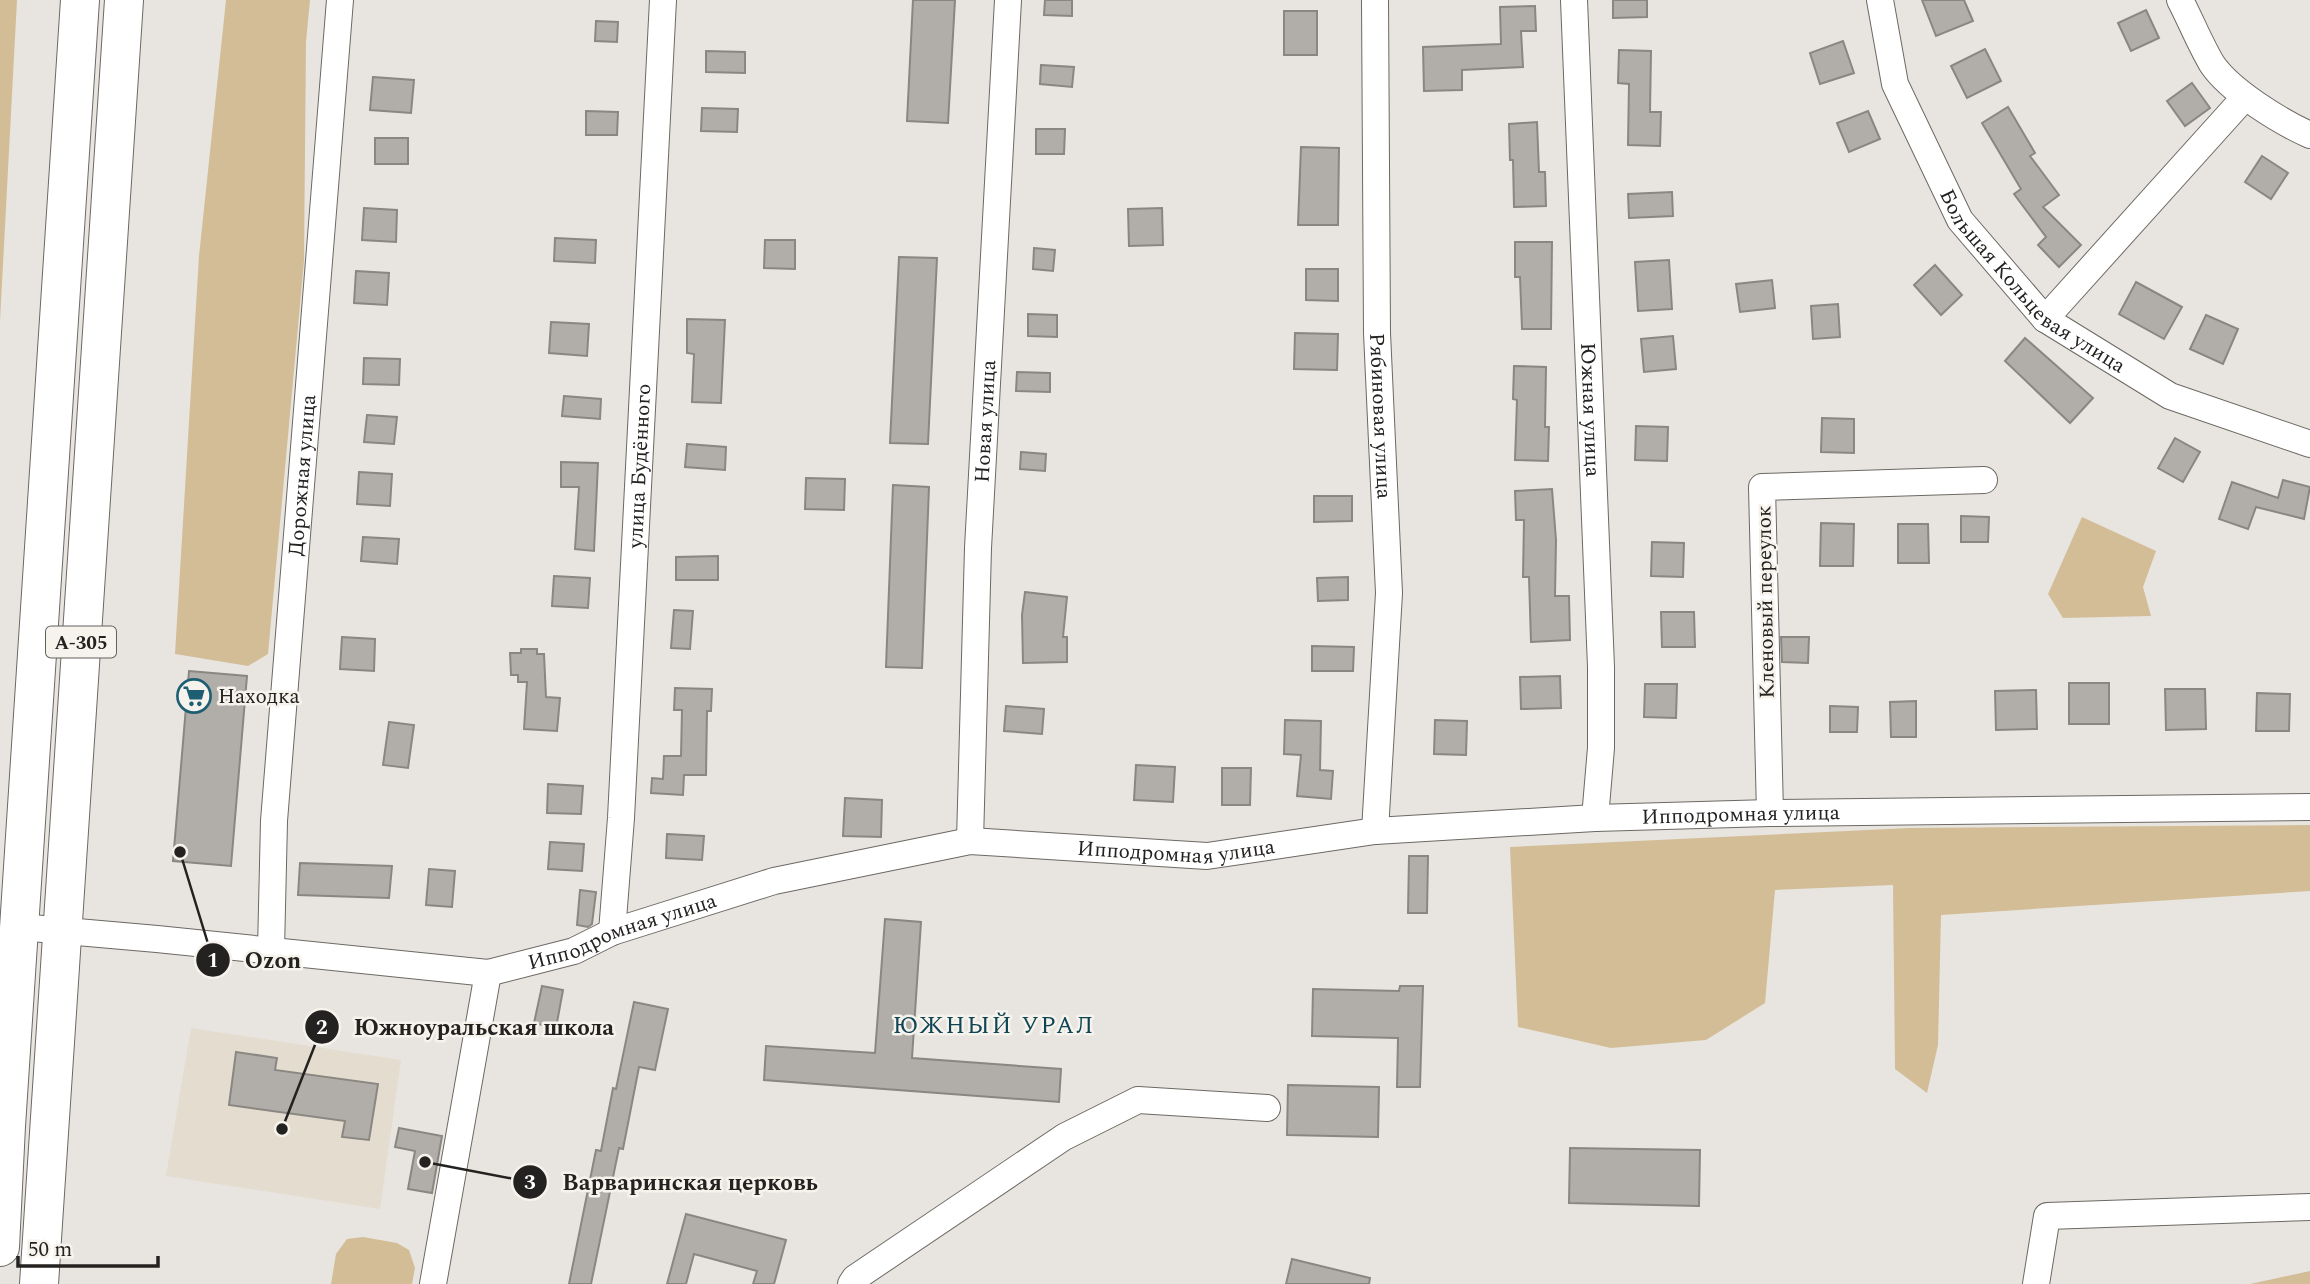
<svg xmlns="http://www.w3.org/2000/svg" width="2310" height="1284" viewBox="0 0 2310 1284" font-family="Spectral,serif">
  <rect width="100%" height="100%" fill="#e8e5e0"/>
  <!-- built -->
  <polygon fill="#e3dccf" points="191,1028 401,1060 380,1209 166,1176"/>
  <!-- green -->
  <g fill="#d3bd97">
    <polygon points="0,0 17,0 0,321"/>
    <polygon points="226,0 310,0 306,42 304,261 268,654 248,666 175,654 199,256"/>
    <polygon points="2082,517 2156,551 2143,587 2151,616 2063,618 2048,594"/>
    <polygon points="2310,825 2310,891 1941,915 1938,1045 1927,1093 1895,1069 1893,885 1775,890 1765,1003 1706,1040 1611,1048 1518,1027 1510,847 1909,828"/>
    <polygon points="363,1237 397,1243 409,1250 415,1268 412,1284 331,1284 336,1254 347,1239"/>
    <polygon points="2310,1271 2310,1284 2250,1284"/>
  </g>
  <!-- building -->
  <g fill="#b1aea9" stroke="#8a8782" stroke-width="2">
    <polygon points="913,0 955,0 948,123 907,121"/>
    <polygon points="1045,0 1072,0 1072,16 1044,15"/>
    <polygon points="1613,0 1647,0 1647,17 1613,18"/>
    <polygon points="1922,0 1964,0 1973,21 1936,36"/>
    <polygon points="1535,6 1536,31 1521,31 1523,67 1462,70 1462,90 1424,91 1423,47 1501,44 1500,7"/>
    <polygon points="2146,10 2159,38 2131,51 2118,23"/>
    <rect x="1284" y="11" width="33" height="44"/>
    <polygon points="596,21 618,22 617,42 595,41"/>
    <polygon points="1843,41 1854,73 1820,84 1810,53"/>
    <polygon points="1985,49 2001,81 1967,98 1951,66"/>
    <polygon points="1619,50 1651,51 1650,112 1661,112 1660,146 1628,145 1629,84 1618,83"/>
    <polygon points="706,51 745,52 745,73 706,72"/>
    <polygon points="1041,65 1074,67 1072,87 1040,84"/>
    <polygon points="373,77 414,80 411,113 370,110"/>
    <polygon points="2192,83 2210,108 2185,126 2167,101"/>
    <polygon points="2008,107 2035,153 2030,156 2059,195 2043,207 2081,245 2059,267 2038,245 2046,237 2014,194 2021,189 1982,123"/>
    <polygon points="702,108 738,109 737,132 701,131"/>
    <polygon points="586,111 618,112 617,135 586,135"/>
    <polygon points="1868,111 1880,139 1849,152 1837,123"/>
    <polygon points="1537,122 1539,172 1545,172 1546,206 1514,207 1513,160 1510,160 1509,124"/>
    <polygon points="1036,129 1065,129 1064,154 1036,154"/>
    <rect x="375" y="138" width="33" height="26"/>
    <polygon points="1301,147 1339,148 1338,225 1298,225"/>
    <polygon points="2262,156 2288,173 2271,199 2245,182"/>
    <polygon points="1672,192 1673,216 1629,218 1628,194"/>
    <polygon points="364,208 397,210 396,242 362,240"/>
    <polygon points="1162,208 1163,245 1129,246 1128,209"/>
    <polygon points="555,238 596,240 595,263 554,261"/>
    <polygon points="765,240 795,240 795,269 764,268"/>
    <polygon points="1515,242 1552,242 1551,329 1522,329 1520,277 1515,277"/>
    <polygon points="1034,248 1055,250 1053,271 1033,269"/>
    <polygon points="899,257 937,258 928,444 890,443"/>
    <polygon points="1669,260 1672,309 1638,311 1635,262"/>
    <polygon points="1935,265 1962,295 1941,315 1914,285"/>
    <polygon points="1306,269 1338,269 1338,301 1306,300"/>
    <polygon points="356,271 389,273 387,305 354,303"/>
    <polygon points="1772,280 1775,308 1740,312 1736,284"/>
    <polygon points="2136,282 2182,307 2164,339 2119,314"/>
    <polygon points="1838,304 1840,337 1813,339 1811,306"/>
    <polygon points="1028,314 1057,315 1057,337 1028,336"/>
    <polygon points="2206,315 2238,329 2223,364 2190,349"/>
    <polygon points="687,319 725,320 721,403 692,402 694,354 687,353"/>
    <polygon points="551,322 589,324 587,356 549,353"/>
    <polygon points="1295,333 1338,334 1337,370 1294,369"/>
    <polygon points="1673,336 1676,369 1644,372 1641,339"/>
    <polygon points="2025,338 2093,398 2070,423 2005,361"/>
    <polygon points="364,358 400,359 399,385 363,384"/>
    <polygon points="1514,366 1546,367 1545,427 1549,427 1548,461 1515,460 1517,400 1513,399"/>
    <polygon points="1017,372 1050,373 1050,392 1016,391"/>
    <polygon points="564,396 601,399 600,419 562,416"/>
    <polygon points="367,415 397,417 394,444 364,442"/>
    <polygon points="1822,418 1854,419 1854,453 1821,452"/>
    <polygon points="1636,426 1668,427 1667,461 1635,460"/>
    <polygon points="2175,438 2200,452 2183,482 2158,468"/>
    <polygon points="687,444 726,447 725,470 685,467"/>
    <polygon points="1021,452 1046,454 1045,471 1020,469"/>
    <polygon points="561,462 598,463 594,551 575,549 579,487 561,487"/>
    <polygon points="359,472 392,474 390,506 357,504"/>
    <polygon points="806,478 845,479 844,510 805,509"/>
    <polygon points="2283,480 2310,487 2304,519 2256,507 2248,529 2219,519 2232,482 2278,498"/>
    <polygon points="893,485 929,487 922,668 886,667"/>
    <polygon points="1552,489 1556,540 1555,596 1569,596 1570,640 1531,642 1529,577 1523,577 1524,520 1516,520 1515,491"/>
    <polygon points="1314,496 1352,496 1352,521 1314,522"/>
    <polygon points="1961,516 1989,517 1988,542 1961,542"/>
    <polygon points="1821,523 1854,524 1853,566 1820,566"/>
    <polygon points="1898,524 1928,524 1929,563 1898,563"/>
    <polygon points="363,537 399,539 397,564 361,561"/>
    <polygon points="1652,542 1684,543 1683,577 1651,576"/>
    <polygon points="718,556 718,580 676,580 676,557"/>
    <polygon points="554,576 590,578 588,608 552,606"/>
    <polygon points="1348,577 1348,600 1318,601 1317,578"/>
    <polygon points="1025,592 1067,597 1063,637 1067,637 1067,662 1023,663 1022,615"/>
    <polygon points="674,610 693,611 690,649 671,648"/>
    <polygon points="1661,612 1694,612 1695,647 1662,647"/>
    <polygon points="342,637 375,639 374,671 340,669"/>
    <polygon points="1781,637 1809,637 1808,663 1782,662"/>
    <polygon points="1312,646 1354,647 1353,671 1312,671"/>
    <polygon points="521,649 537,649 537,654 544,654 546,697 560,698 557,731 524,729 527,682 518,682 518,675 511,675 510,653 521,653"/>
    <polygon points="189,671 247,676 231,866 173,861"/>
    <polygon points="1560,676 1561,708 1521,709 1520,677"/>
    <rect x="2069" y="683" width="40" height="41"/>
    <polygon points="1645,684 1677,684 1676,718 1644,717"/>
    <polygon points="675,688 712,689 711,711 707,711 706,775 684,775 683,795 651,793 652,778 663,779 664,756 681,756 682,710 674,710"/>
    <polygon points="2165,689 2205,689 2206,729 2166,730"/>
    <polygon points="2036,690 2037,729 1996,730 1995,691"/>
    <polygon points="2257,693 2290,694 2289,731 2256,731"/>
    <polygon points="1916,701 1916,737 1891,737 1890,702"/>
    <polygon points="1006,706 1044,709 1042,734 1004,731"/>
    <polygon points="1830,706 1858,707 1857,732 1830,732"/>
    <polygon points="1285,720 1321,721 1320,770 1333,771 1331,799 1297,796 1301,755 1284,754"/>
    <polygon points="1435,720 1467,721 1466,755 1434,754"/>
    <polygon points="389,722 414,725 408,768 383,765"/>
    <polygon points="1136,765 1175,767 1173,802 1134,800"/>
    <polygon points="1222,768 1251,768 1250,805 1222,805"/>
    <polygon points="548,784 583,786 581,814 547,813"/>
    <polygon points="845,798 882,800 881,837 843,836"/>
    <polygon points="667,834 704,836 702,860 666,858"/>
    <polygon points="550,842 584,844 582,871 548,869"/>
    <polygon points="1409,856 1428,856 1427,913 1408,913"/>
    <polygon points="300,863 392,866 389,898 298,895"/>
    <polygon points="429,869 455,871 452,907 426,905"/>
    <polygon points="580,890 596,892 592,924 588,927 577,925"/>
    <polygon points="885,919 921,922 912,1058 1061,1069 1059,1102 764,1080 766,1046 875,1053"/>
    <polygon points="542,986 563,990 556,1028 534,1023"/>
    <polygon points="1400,986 1423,986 1420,1087 1397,1087 1398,1038 1312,1036 1313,989 1399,991"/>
    <polygon points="634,1002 668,1009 655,1070 639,1067 623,1149 619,1148 591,1284 569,1284 596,1150 601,1151 613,1088 616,1089"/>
    <polygon points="236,1052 277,1058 275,1070 378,1084 369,1140 342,1137 345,1121 229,1105"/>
    <polygon points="1288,1085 1379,1087 1378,1137 1287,1135"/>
    <polygon points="399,1128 442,1136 432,1193 408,1189 415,1151 395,1147"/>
    <polygon points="1570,1148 1700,1150 1699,1206 1569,1203"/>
    <polygon points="686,1214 786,1240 774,1284 753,1284 757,1271 694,1254 686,1284 667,1284"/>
    <polygon points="1292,1259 1370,1278 1369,1284 1286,1284"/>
  </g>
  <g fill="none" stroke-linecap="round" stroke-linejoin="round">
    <!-- minor casing -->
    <g stroke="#6c6964" stroke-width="28">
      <g id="minor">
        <path id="s1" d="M 1375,0 L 1377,333 L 1389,593 L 1375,831"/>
        <path id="s2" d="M 1574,0 L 1601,667 L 1601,748 L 1595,818"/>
        <path id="s3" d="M 1880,0 L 1895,84 L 1960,220 L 2045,319 L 2170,396 L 2310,444"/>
        <path d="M 2180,0 C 2191,21 2200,44 2212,64 C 2230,91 2281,122 2310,135"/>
        <polyline points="2045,319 2245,97"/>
        <polyline points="1770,813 1762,487 1984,480"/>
        <path id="s4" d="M 970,841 L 978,548 L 1008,0"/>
        <path id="s5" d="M 20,927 L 157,939 L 488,973 L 574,951 L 612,932 L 774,881 L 970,841 L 1207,856 L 1375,831 L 1595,818 L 1770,813 L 2310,807"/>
        <path id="s6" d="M 612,932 L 621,818 L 663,0"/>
        <path id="s7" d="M 271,950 L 274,821 L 340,0"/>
        <polyline points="433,1284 488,973"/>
        <polyline points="851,1284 855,1278 1064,1137 1138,1100 1267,1108"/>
        <polyline points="2036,1284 2047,1216 2310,1207"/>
      </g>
    </g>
    <!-- highway casing -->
    <g stroke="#6c6964" stroke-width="40">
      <g id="highway">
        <polyline points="0,1247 6,1126 80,0"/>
        <polyline points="39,1284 124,0"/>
      </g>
    </g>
    <!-- minor -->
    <use href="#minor" stroke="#fff" stroke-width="26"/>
    <!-- highway -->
    <use href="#highway" stroke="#fff" stroke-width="38"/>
  </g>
  <!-- icons -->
  <defs>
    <g id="supermarket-ring" transform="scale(1.75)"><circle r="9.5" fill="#f6f3ed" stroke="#1d5e73" stroke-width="1.5"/><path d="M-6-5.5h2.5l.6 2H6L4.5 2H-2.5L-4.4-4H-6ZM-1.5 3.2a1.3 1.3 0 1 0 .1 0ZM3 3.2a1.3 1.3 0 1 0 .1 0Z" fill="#1d5e73"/></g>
  </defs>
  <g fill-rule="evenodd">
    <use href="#supermarket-ring" x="194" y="696"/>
  </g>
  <g text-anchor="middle" stroke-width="5" stroke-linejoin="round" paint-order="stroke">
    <!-- shield labels -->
    <rect fill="#f6f3ed" stroke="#63615e" stroke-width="2" x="46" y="626.5" width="70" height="31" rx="5"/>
    <g font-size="19" font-weight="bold" fill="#242220">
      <text x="81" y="649">А-305</text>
    </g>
    <!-- street labels -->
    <g font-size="21" fill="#242220" stroke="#f6f3ed">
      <text dy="7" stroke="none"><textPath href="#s3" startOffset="331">Большая Кольцевая улица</textPath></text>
      <text dy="7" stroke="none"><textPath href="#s2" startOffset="410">Южная улица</textPath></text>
      <text dy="7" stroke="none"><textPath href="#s1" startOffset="416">Рябиновая улица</textPath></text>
      <text dy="7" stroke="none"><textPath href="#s4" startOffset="420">Новая улица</textPath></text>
      <text dy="7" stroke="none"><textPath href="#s6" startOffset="467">улица Будённого</textPath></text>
      <text dy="7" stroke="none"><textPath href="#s7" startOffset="476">Дорожная улица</textPath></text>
      <text transform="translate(1765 602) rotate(-91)" y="7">Кленовый переулок</text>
      <text dy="7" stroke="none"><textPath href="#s5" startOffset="1745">Ипподромная улица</textPath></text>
      <text dy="7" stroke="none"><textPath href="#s5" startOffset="1178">Ипподромная улица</textPath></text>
      <text dy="7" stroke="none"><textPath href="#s5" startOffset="611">Ипподромная улица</textPath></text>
    </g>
    <!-- poi labels -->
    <g font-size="21" fill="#242220" stroke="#f6f3ed" text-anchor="start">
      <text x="218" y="703">Находка</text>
    </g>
    <!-- quarter labels -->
    <g font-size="24" letter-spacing="2" fill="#0e4454" stroke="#f6f3ed">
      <text x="994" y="1033">ЮЖНЫЙ УРАЛ</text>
    </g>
  </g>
  <!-- callouts -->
  <path fill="none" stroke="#242220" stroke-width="2.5" d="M180 852L213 960M282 1129L322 1027M425 1162L530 1182"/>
  <g fill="#242220" stroke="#f6f3ed" stroke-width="2.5">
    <circle cx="180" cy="852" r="7"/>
    <circle cx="282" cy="1129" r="7"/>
    <circle cx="425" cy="1162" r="7"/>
    <circle cx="213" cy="960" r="18"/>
    <circle cx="322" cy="1027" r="18"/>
    <circle cx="530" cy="1182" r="18"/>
  </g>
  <g font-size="21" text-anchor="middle" font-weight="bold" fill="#fff">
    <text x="213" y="967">1</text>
    <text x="322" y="1034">2</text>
    <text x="530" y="1189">3</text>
  </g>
  <g font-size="23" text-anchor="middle" font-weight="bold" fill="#242220" stroke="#f6f3ed" stroke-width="5" stroke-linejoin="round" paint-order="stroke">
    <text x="273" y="968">Ozon</text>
    <text x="484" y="1035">Южноуральская школа</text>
    <text x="690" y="1190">Варваринская церковь</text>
  </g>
  <!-- scale -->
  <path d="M18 1256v10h140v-10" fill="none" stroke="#242220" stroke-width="3.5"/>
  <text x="28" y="1256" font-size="21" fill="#242220" stroke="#f6f3ed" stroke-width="5" paint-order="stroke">50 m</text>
</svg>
